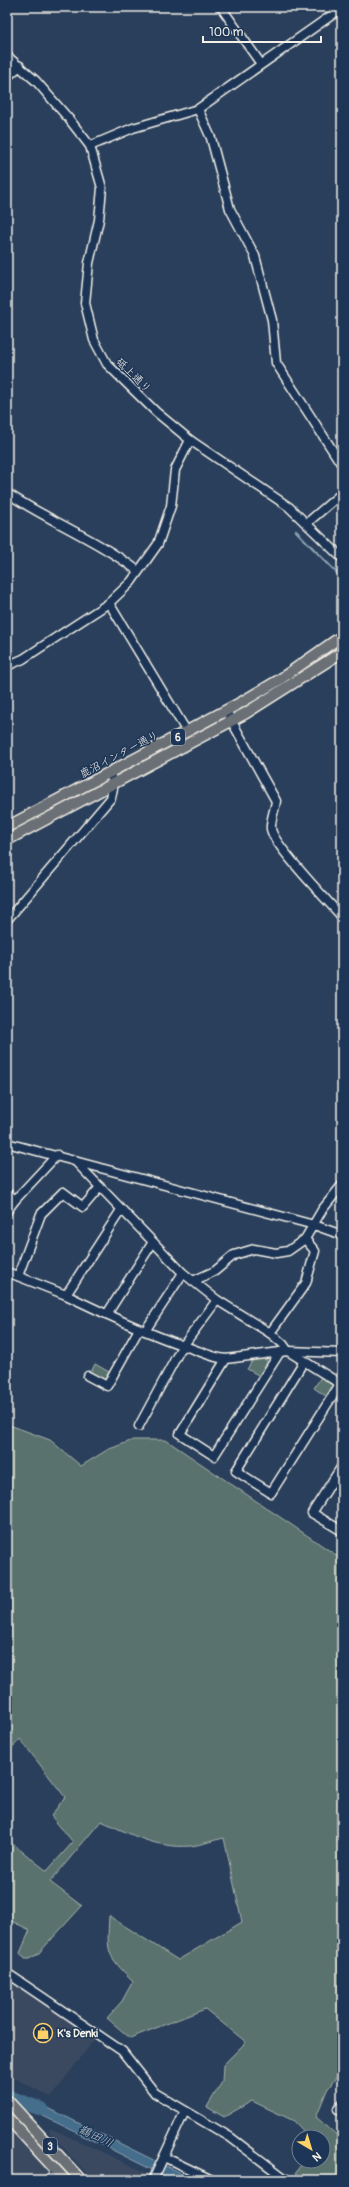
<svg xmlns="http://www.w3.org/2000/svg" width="349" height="2187" viewBox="0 0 349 2187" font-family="Pangolin,'Klee One',sans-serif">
  <rect width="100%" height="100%" fill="#2a3f5b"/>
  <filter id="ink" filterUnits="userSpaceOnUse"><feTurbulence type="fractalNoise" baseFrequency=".025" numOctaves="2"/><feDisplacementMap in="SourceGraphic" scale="8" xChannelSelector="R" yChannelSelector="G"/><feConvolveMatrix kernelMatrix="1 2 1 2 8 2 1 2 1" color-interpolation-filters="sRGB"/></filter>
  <g filter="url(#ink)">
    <!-- built -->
    <g fill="#3a4a60">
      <polygon points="7,1978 96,2037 51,2097 7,2074"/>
      <polygon points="7,2127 25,2146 57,2180 7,2180"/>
      <polygon points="50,2128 151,2175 148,2180 93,2180 49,2132"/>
    </g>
    <!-- green -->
    <g fill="#5a726e" stroke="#a7b2ab">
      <polygon points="265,1358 268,1363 260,1376 247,1369 253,1360"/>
      <polygon points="95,1364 111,1373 107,1380 102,1380 90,1374"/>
      <polygon points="321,1377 332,1385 332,1389 327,1397 314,1388"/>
      <path d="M 7,1424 L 50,1440 L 81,1466 L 107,1450 L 133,1440 L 166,1440 L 342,1559 L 342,2069 L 327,2090 L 316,2117 L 338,2136 L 342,2135 L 342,2180 L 338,2176 L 333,2180 L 304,2180 L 295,2173 L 304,2161 L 323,2161 L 323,2137 L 309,2137 L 294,2121 L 252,2101 L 224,2117 L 207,2107 L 222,2082 L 223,2065 L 246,2042 L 205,2009 L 130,2038 L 107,2018 L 122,2001 L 133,1981 C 106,1954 107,1954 109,1916 L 178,1960 L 242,1922 L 224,1838 C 213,1840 202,1845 191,1846 C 156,1849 131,1834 101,1821 L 50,1882 L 82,1906 L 38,1954 L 29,1959 L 25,1959 L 20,1953 L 30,1930 L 7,1919 L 7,1842 L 14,1845 L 47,1871 L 73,1842 L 51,1816 L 65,1797 L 20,1739 L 7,1754 Z"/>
    </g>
    <!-- water -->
    <polygon fill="#446e8c" stroke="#8aa2b1" points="20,2097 40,2104 194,2180 173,2180 31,2110"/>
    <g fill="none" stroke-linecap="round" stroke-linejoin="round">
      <!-- stream -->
      <polyline stroke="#8aa2b1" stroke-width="2.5" points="296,531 342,578"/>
      <!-- river -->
      <polyline stroke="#446e8c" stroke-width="14" points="7,2096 41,2109"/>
      <!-- minor casing -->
      <g stroke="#f4f1e8" stroke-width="11">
        <g id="minor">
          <polyline points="221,7 261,64"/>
          <polyline points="7,56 36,81 69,119 90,146 102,188 99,220 89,263 85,303 94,340 107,364 156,412 190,440 289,507 342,558"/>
          <polyline points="7,77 20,66"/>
          <polyline points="198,109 211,138 230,209 255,256 272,320 276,363 342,465"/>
          <polyline points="90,146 133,128 198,109 342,8"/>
          <path d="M 7,493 C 49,521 98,540 138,571"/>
          <polyline points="307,523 342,493"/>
          <polyline points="109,603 131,582 158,544 171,506 175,470 190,440"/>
          <polyline points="7,666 23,659 109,603 187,732"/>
          <path d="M 226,711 L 276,801 C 275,809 270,821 271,829 C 274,846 328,901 342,917"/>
          <polyline points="7,920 111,798 114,783 109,773"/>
          <polyline points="7,1143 314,1225 342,1235"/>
          <polyline points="74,1160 183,1273 217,1300 270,1333 283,1344 288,1351 342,1385"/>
          <polyline points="7,1193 15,1200 7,1211"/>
          <polyline points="15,1200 57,1155"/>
          <path d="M 121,1210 L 66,1295 C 107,1315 148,1334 190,1348 C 202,1352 213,1358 226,1359 L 288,1351 L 342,1353"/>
          <polyline points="7,1272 66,1295"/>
          <polyline points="18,1276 41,1214 63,1192 83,1207 100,1187"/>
          <polyline points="193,1281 215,1271 234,1255 254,1249 276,1253 288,1251 305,1239"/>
          <polyline points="107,1314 153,1242"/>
          <polyline points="145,1331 183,1273"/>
          <polyline points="270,1333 306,1283 315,1251 305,1239 322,1210 342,1185"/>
          <polyline points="226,1359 180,1434 214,1456 280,1352"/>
          <polyline points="304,1361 236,1471 271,1493 340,1384"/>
          <polyline points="88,1376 107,1386 139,1329"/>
          <polyline points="139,1426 180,1350 217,1300"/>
          <polyline points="342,1466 312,1513 342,1531"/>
          <polyline points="7,1973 122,2051 155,2093 230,2137 287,2180"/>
          <polyline points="338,2109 342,2105"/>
          <polyline points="164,2157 212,2180"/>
          <polyline points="48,2180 57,2171"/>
          <polyline points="153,2180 185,2111"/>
        </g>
      </g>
      <!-- major casing -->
      <g stroke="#f4f1e8" stroke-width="13">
        <g id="major">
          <polyline points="7,827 240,703 279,680 342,636"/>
          <polyline points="7,840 246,713 342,652"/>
          <polyline points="7,2100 81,2180"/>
          <polyline points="7,2117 65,2180"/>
        </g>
      </g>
      <!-- minor -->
      <use href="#minor" stroke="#1d3557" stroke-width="8"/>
      <!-- major -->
      <use href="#major" stroke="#6b6f75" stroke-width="10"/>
    </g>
  </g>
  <!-- icons -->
  <defs>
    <g id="shop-ring" transform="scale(1)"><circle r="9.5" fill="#1d3557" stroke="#ffd166" stroke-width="1.5"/><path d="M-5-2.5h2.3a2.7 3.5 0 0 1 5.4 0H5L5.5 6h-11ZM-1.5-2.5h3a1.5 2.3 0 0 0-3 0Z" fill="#ffd166"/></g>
  </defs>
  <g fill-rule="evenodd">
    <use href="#shop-ring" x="43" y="2033"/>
  </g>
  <g text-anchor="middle" stroke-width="3" stroke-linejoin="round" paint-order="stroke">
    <!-- shield labels -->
    <g fill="#1d3557" stroke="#b4b9bc" stroke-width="1">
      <rect x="171" y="729" width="14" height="16" rx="3"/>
      <rect x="43" y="2138" width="14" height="16" rx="3"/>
    </g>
    <g font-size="10" font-weight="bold" fill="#f4f1e8">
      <text x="178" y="741">6</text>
      <text x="50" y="2150">3</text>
    </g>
    <!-- street labels -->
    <g font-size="11" fill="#f4f1e8" stroke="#1d3557">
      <text transform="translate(134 375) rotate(45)" y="4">砥上通り</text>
      <text transform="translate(119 754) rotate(-28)" y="4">鹿沼インター通り</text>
    </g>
    <!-- poi labels -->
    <g font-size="11" font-weight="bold" fill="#f4f1e8" stroke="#1d3557" text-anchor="start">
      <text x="57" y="2037">K's Denki</text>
    </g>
    <!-- water labels -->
    <g font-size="12" font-style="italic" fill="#b6c3c8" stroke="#1d3557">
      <text transform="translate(96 2136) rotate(26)" y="4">鶴田川</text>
    </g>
  </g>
  <!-- margin -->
  <rect width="349" height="2187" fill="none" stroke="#1d3557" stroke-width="24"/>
  <rect x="12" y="12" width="325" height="2163" fill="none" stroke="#f4f1e8" stroke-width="1.5" filter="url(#ink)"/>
  <!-- north arrow -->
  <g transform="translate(311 2149) rotate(142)"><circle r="19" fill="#1d3557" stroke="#738091"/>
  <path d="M0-3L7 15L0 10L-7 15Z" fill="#ffd166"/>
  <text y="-6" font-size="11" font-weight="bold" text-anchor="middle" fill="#f4f1e8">N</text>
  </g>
  <!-- scale -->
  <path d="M203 36v6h118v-6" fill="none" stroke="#f4f1e8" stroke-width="2"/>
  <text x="209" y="36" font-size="12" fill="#f4f1e8" stroke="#1d3557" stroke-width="3" paint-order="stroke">100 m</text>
</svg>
